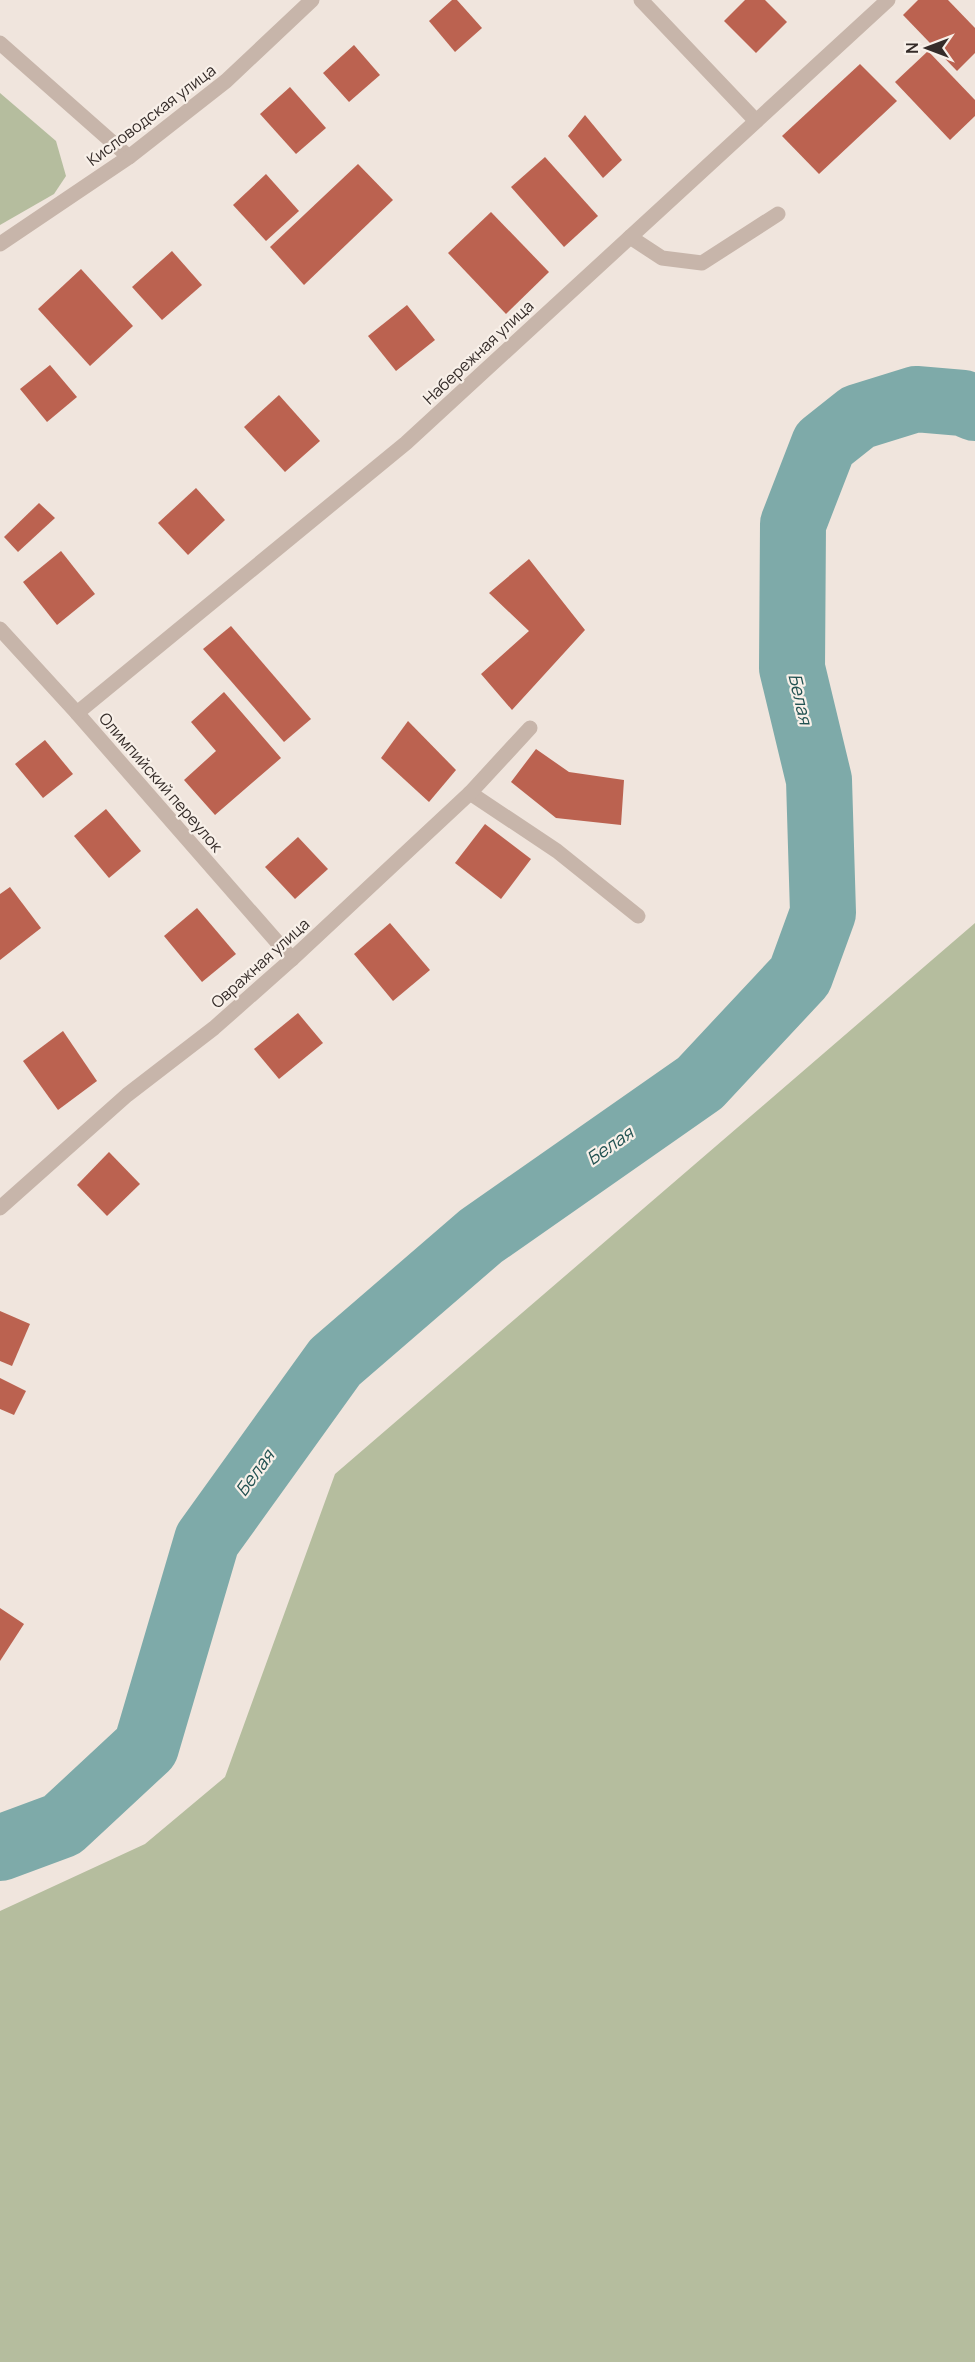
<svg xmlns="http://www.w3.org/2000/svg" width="975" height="2362" viewBox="0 0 975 2362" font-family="Manrope,sans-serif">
  <rect width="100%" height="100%" fill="#f0e5dd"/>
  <!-- green -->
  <g fill="#b5bd9e">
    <polygon points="0,93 56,141 66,176 54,194 0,225"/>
    <polygon points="975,923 975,2362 0,2362 0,1911 145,1844 225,1777 335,1474"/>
  </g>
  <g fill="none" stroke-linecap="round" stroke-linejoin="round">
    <!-- river -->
    <polyline stroke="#7eaaa9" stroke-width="66" points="0,1848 62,1825 146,1747 207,1540 335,1362 481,1236 700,1083 800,976 823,913 819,780 792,668 793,524 824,444 858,417 916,399 963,403 975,408"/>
  </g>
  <!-- building -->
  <g fill="#bb6250">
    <polygon points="452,0 457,0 482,28 455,52 429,21"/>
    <polygon points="745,0 765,0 787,22 756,53 724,21"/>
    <polygon points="918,0 948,0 975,28 975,53 957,71 903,15"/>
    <polygon points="354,45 380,75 349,102 323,73"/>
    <polygon points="928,51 975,100 975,116 950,140 895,82"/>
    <polygon points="860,64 897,101 819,174 782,136"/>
    <polygon points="290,87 326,128 296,154 260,114"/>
    <polygon points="585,115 622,160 603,178 568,136"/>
    <polygon points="545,157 598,216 564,247 511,187"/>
    <polygon points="358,164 393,200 304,285 270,247"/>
    <polygon points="266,174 299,211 266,241 233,205"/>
    <polygon points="491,212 549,272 506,314 448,253"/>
    <polygon points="172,251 202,285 162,320 132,287"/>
    <polygon points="81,269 133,326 90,366 38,309"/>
    <polygon points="407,305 435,340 396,371 368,336"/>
    <polygon points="50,365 77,397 47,422 20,389"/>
    <polygon points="279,395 320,441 285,472 244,427"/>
    <polygon points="196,488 225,520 188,555 158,523"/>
    <polygon points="39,503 55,518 18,552 4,537"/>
    <polygon points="61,551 95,594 57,625 23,582"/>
    <polygon points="529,559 585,630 512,710 481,674 529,631 489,593"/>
    <polygon points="231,626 311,719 284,742 203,649"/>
    <polygon points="224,692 281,758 215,815 184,780 216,751 191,722"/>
    <polygon points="408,721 456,770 429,802 381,758"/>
    <polygon points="45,740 73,774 43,798 15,764"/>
    <polygon points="536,749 569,772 624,780 621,825 556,818 511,782"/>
    <polygon points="106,809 141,851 109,878 74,836"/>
    <polygon points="485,824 531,859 501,899 455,863"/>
    <polygon points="298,837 328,869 295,899 265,867"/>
    <polygon points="10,887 41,928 0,960 0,894"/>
    <polygon points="197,908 236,954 202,982 164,936"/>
    <polygon points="390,923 430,970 393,1001 354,954"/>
    <polygon points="298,1013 323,1043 279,1079 254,1049"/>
    <polygon points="63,1031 97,1081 58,1110 23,1061"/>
    <polygon points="109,1152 140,1184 107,1216 77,1185"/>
    <polygon points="0,1311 30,1324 12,1366 0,1361"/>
    <polygon points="0,1378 26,1391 14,1415 0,1409"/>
    <polygon points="0,1608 24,1624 0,1661"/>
  </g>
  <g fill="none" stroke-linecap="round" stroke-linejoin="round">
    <!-- minor -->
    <g stroke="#c7b5aa" stroke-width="15">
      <polyline points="641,0 756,121"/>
      <polyline points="0,43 129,157"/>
      <polyline points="630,237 662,258 702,263 778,214"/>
      <polyline points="0,244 129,157 226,81 312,0"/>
      <polyline points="0,629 77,713 292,959"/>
      <polyline points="77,713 406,443 888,0"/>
      <polyline points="470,793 557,851 638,916"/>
      <polyline points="0,1208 127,1095 214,1028 292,959 470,793 530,728"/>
    </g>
  </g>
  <g text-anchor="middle" stroke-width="4.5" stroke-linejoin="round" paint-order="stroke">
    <!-- street labels -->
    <g font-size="16" fill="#352c29" stroke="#f8f0e9">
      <text transform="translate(151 115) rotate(-37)" y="6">Кисловодская улица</text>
      <text transform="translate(478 352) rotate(-43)" y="6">Набережная улица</text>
      <text transform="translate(161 782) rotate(49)" y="6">Олимпийский переулок</text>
      <text transform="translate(260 963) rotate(-42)" y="6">Овражная улица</text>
    </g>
    <!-- water labels -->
    <g font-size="18" font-style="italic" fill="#225252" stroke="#f8f0e9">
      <text transform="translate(800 699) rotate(77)" y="6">Белая</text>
      <text transform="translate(610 1146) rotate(-35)" y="6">Белая</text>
      <text transform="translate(255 1473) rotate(-54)" y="6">Белая</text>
    </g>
  </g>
  <!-- north arrow -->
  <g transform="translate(927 48) rotate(270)" stroke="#f8f0e9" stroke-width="4.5" paint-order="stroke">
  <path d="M0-4.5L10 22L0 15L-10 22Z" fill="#352c29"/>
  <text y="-9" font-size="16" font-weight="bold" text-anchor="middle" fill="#352c29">N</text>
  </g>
</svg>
